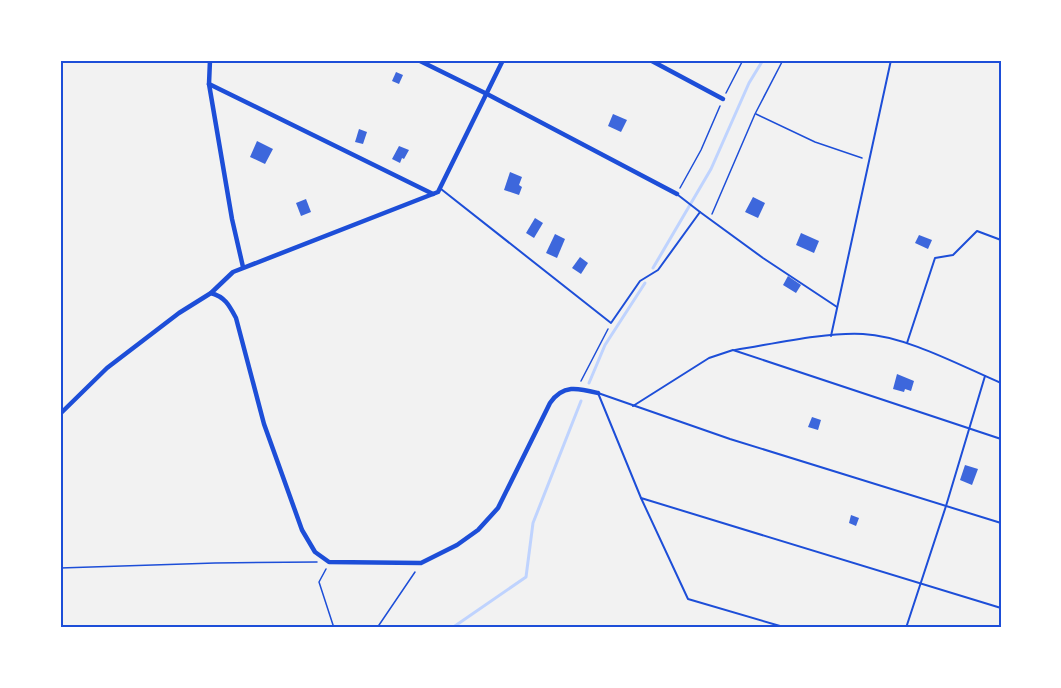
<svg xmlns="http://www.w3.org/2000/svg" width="1061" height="688" viewBox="0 0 1061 688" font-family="'IBM Plex Serif',serif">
  <rect width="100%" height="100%" fill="#f2f2f2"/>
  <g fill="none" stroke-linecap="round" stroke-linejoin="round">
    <!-- stream -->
    <g stroke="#bfd3fe" stroke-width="3">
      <polyline points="653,268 711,169 749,83 763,60"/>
      <polyline points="589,383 605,345 645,283"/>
      <polyline points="452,628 526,577 533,523 581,401"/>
    </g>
  </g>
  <!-- building -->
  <g fill="#3d67dc">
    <polygon points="396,72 403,75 399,84 392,81"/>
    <polygon points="613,114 627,120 621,132 608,126"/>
    <polygon points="359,129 367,132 363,144 355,142"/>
    <polygon points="257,141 273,149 265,164 250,157"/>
    <polygon points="399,146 409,150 404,159 402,158 400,163 392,159"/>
    <polygon points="510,172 522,177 519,185 522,187 519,195 504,190"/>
    <polygon points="753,197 765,203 758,218 745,212"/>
    <polygon points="306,199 311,212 301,216 296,203"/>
    <polygon points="535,218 543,223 534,238 526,233"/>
    <polygon points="801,233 819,241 814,253 796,245"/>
    <polygon points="555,234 565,239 557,258 546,253"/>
    <polygon points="919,235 932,240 928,249 915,243"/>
    <polygon points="580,257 588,263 581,274 572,268"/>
    <polygon points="788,276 801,285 796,293 783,285"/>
    <polygon points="897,374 914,381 911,391 905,389 904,392 893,389"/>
    <polygon points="812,417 821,420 818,430 808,427"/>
    <polygon points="965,465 978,469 972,485 960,480"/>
    <polygon points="851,515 859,518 856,526 849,523"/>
  </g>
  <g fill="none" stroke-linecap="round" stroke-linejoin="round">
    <!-- path -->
    <g stroke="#1d4ed8" stroke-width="1.5">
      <polyline points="726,93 743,60"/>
      <polyline points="756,114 815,142 862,158"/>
      <polyline points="680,188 701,150 720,106"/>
      <polyline points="712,214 755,114 783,60"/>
      <polyline points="581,381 608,329"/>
      <polyline points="60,568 215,563 317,562"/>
      <polyline points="326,569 319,582 334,628"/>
      <polyline points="377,628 415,572"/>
    </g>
    <!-- service -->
    <g stroke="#1d4ed8" stroke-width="2">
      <polyline points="441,189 611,323 640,281 658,270 700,212 763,258 837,307"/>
      <polyline points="678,195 700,212"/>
      <polyline points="831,336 891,60"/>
      <polyline points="907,343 935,258 953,255 977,231 1001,240"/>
      <path d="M 735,350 C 773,344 825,332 863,334 C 906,336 961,366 1001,383"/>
      <polyline points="598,393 730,439 1001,523"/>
      <polyline points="598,393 641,498"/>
      <polyline points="633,406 709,358 733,350 1001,439"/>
      <polyline points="787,628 688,599 641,498 1001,608"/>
      <polyline points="906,628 946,506 985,376"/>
    </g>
    <!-- minor -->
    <g stroke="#1d4ed8" stroke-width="4.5">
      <polyline points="210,60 209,84 232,219 243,267"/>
      <polyline points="418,60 487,94 677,194"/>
      <polyline points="650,60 723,99"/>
      <polyline points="209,84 433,194"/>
      <path d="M 211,293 C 225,297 229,305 236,318 L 264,424 L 302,530 L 315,552 L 329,562 L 421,563 L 457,545 L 478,530 L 498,508 L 550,403 C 563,384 578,388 598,393"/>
      <polyline points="60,414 107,368 179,313 211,293 233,272 438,192 503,60"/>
    </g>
  </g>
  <!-- border -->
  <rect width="1061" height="688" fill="none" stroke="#ffffff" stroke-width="123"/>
  <rect x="62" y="62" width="938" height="564" fill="none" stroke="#1d4ed8" stroke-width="2"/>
</svg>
